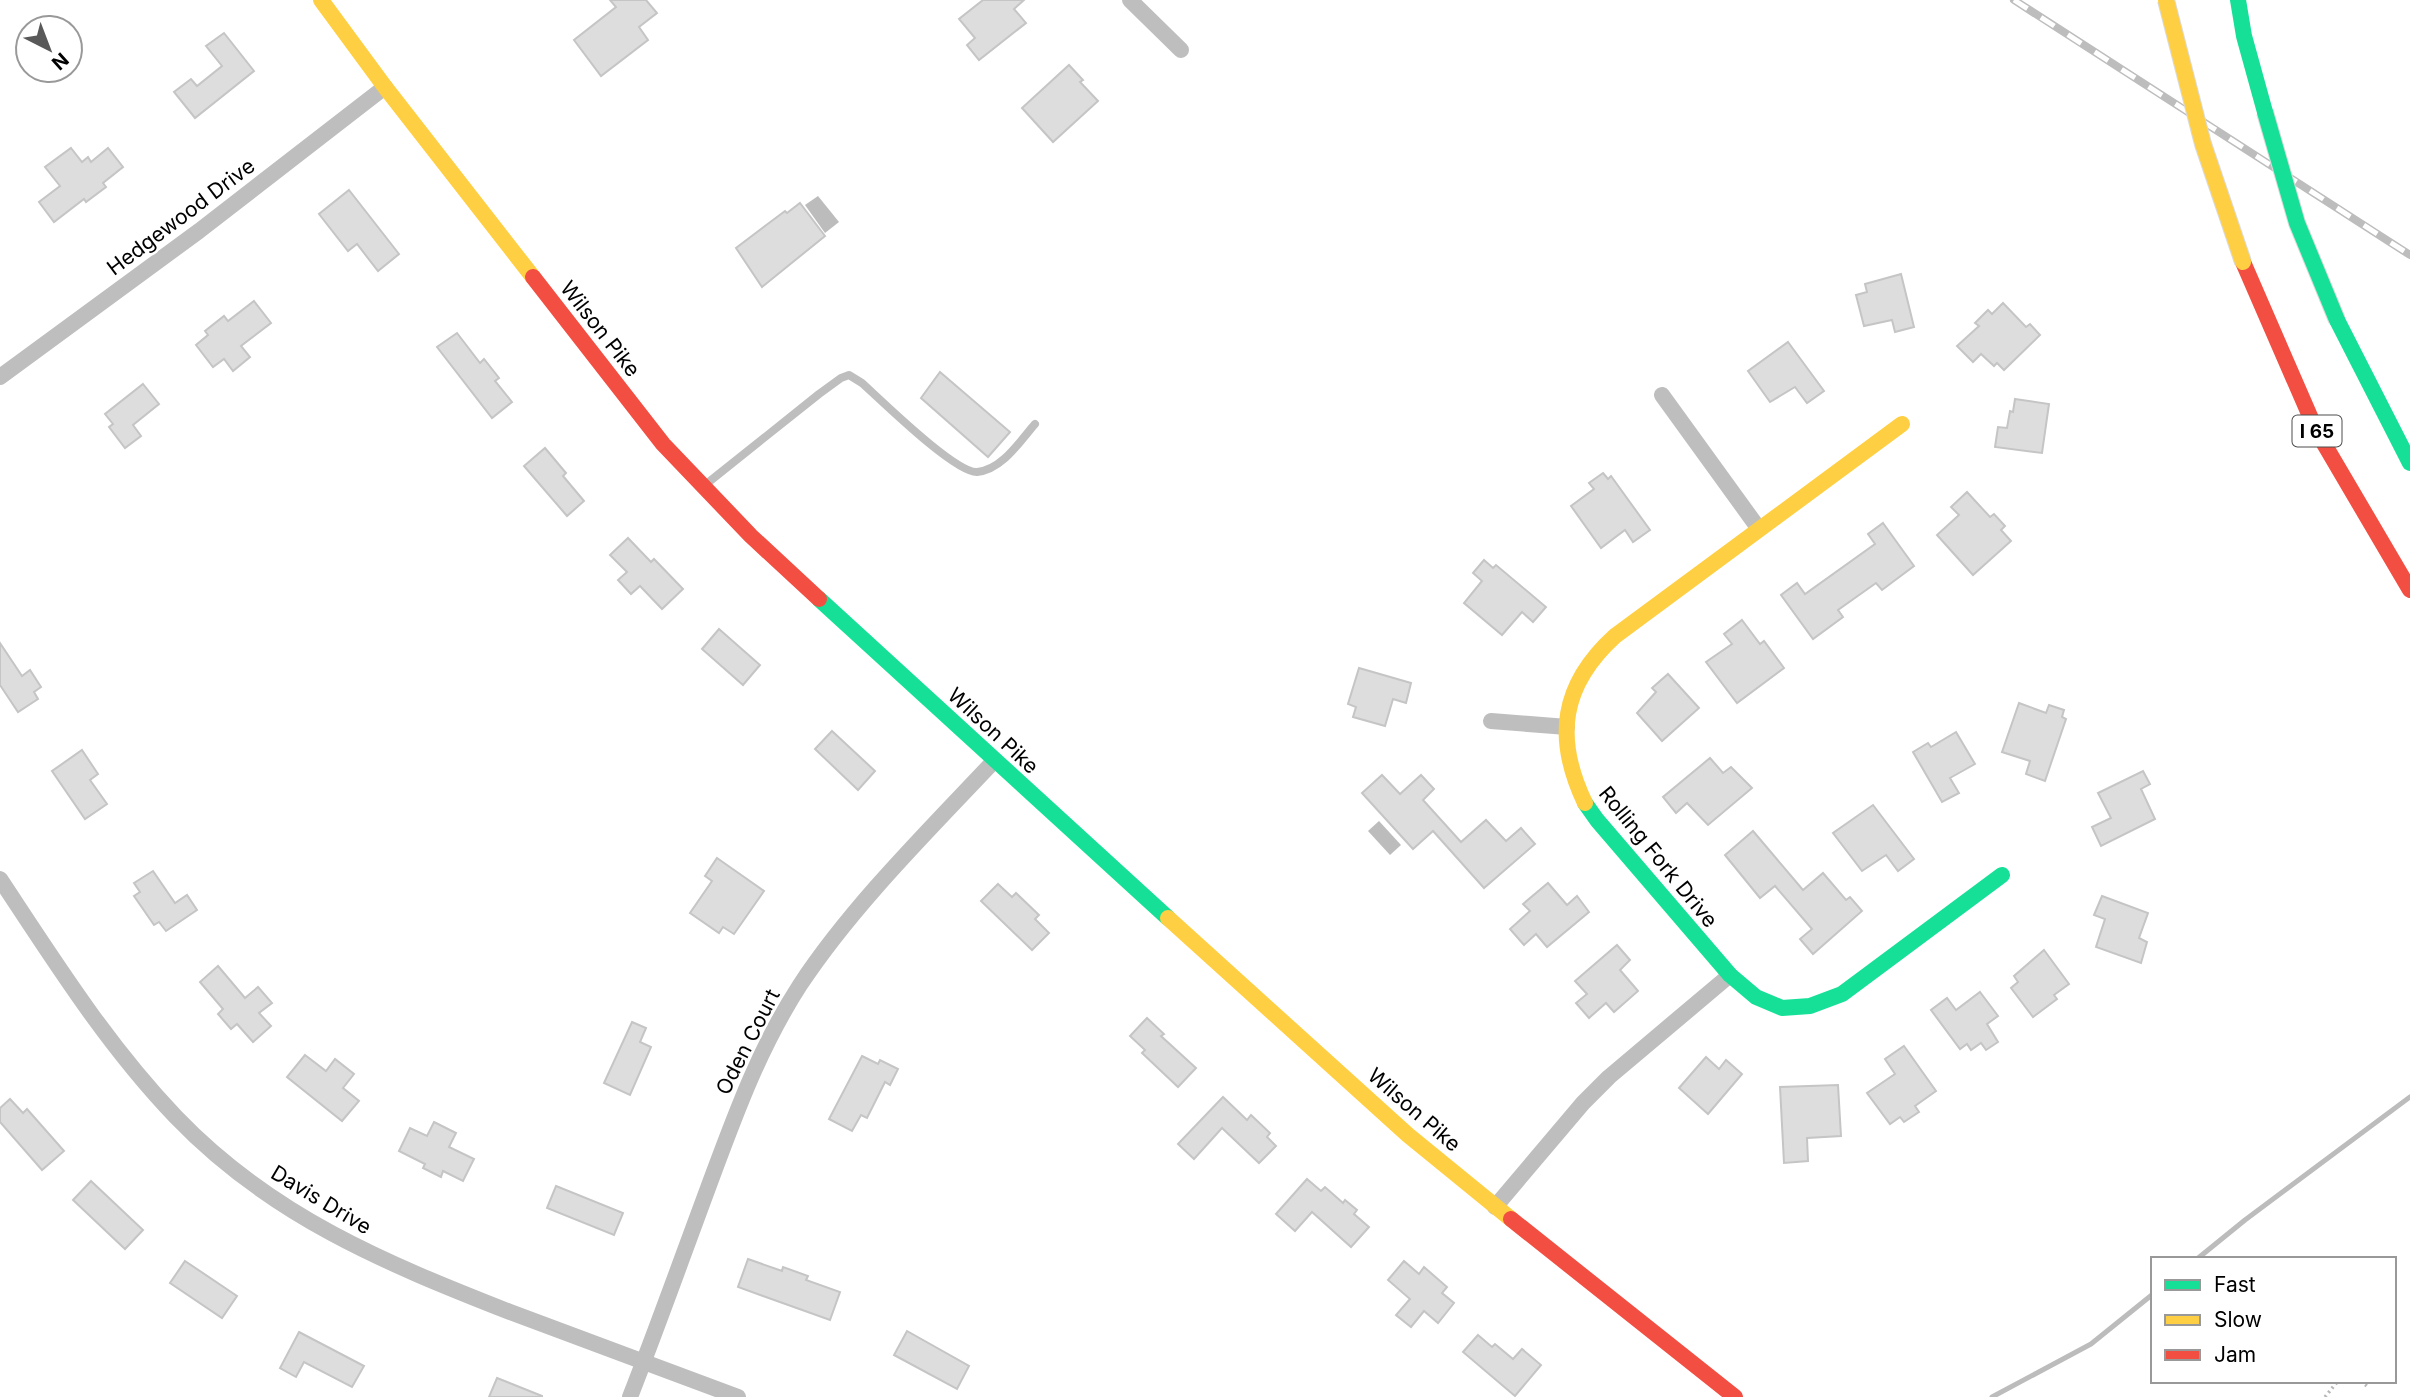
<svg xmlns="http://www.w3.org/2000/svg" width="2410" height="1397" viewBox="0 0 2410 1397" font-family="Inter,sans-serif">
  <rect width="100%" height="100%" fill="#fff"/>
  <!-- water -->
  <g fill="#bcbcbc">
    <polygon points="818,196 839,222 825,233 805,205"/>
    <polygon points="1379,821 1401,845 1390,855 1368,831"/>
  </g>
  <g fill="none" stroke-linecap="round" stroke-linejoin="round">
    <!-- stream -->
    <g stroke="#bcbcbc" stroke-width="5">
      <polyline points="2197,1259 2245,1220 2410,1097"/>
      <polyline points="1992,1397 2091,1344 2153,1294"/>
    </g>
  </g>
  <!-- building -->
  <g fill="#ddd" stroke="#c5c5c5" stroke-width="2">
    <polygon points="610,0 646,0 657,13 639,27 648,40 601,76 574,40 616,7"/>
    <polygon points="983,0 1024,0 1014,9 1026,23 979,60 967,45 975,38 959,19"/>
    <polygon points="224,33 254,71 195,118 174,92 191,79 197,86 222,66 206,46"/>
    <polygon points="1069,65 1083,80 1080,82 1098,101 1053,142 1022,108"/>
    <polygon points="71,148 82,162 88,157 91,162 108,148 123,167 103,183 106,187 86,202 84,199 54,222 39,202 60,186 45,167"/>
    <polygon points="349,190 399,254 378,271 357,244 348,251 319,214"/>
    <polygon points="800,203 825,236 762,287 736,248 785,211 787,213"/>
    <polygon points="1901,274 1914,327 1895,332 1892,320 1864,326 1856,295 1867,292 1865,284"/>
    <polygon points="254,301 271,323 241,346 250,357 233,371 224,359 213,367 196,345 208,335 205,331 224,316 228,321"/>
    <polygon points="2003,303 2026,327 2030,324 2040,335 2004,370 1997,363 1994,366 1981,354 1973,362 1957,346 1979,326 1975,323 1988,310 1992,314"/>
    <polygon points="457,333 480,363 484,359 499,378 495,381 512,402 492,418 437,347"/>
    <polygon points="1788,342 1824,391 1807,403 1795,387 1770,402 1748,371"/>
    <polygon points="940,372 1010,432 988,457 921,398"/>
    <polygon points="143,384 159,404 133,425 141,436 125,448 109,427 113,424 105,414"/>
    <polygon points="2015,399 2049,404 2042,453 1995,447 1998,427 2007,428 2010,411 2013,412"/>
    <polygon points="545,448 566,473 563,476 584,501 567,516 524,466"/>
    <polygon points="1603,473 1608,479 1611,476 1650,530 1633,542 1625,530 1601,548 1571,506 1594,489 1589,483"/>
    <polygon points="1967,492 1990,517 1994,514 2005,526 2001,530 2011,541 1973,575 1937,535 1959,515 1951,507"/>
    <polygon points="1883,523 1914,566 1882,590 1876,583 1869,588 1838,610 1843,617 1813,639 1781,595 1797,583 1805,594 1875,544 1868,534"/>
    <polygon points="628,538 651,562 654,559 683,589 662,609 640,586 631,594 618,580 627,572 610,555"/>
    <polygon points="1484,560 1493,568 1496,565 1546,607 1533,622 1522,612 1502,635 1464,603 1482,581 1473,573"/>
    <polygon points="1742,620 1760,644 1764,641 1784,668 1737,703 1706,662 1732,644 1724,634"/>
    <polygon points="719,629 760,665 743,685 702,649"/>
    <polygon points="0,643 22,676 30,670 41,687 34,692 38,699 18,712 0,685"/>
    <polygon points="1359,668 1411,683 1406,703 1393,699 1385,726 1353,717 1356,707 1348,704"/>
    <polygon points="1668,674 1699,708 1662,741 1637,713 1656,692 1652,688"/>
    <polygon points="2019,703 2046,713 2049,705 2064,710 2062,717 2066,719 2045,781 2026,774 2030,761 2002,752"/>
    <polygon points="832,731 875,771 858,790 815,749"/>
    <polygon points="1956,732 1975,764 1950,778 1959,793 1942,802 1913,752 1928,743 1931,747"/>
    <polygon points="82,750 98,774 90,780 107,804 85,819 52,771"/>
    <polygon points="1710,758 1723,773 1731,767 1752,788 1708,825 1687,803 1676,813 1663,797"/>
    <polygon points="2143,771 2150,784 2141,789 2155,819 2101,846 2092,827 2111,818 2098,793"/>
    <polygon points="1382,775 1400,794 1421,775 1434,789 1423,800 1461,842 1486,820 1506,841 1521,828 1535,844 1484,888 1433,831 1413,849 1362,793"/>
    <polygon points="1873,805 1914,859 1898,871 1886,855 1862,871 1833,833"/>
    <polygon points="1753,831 1803,890 1823,873 1846,900 1850,897 1862,911 1813,954 1800,939 1812,929 1775,886 1760,898 1725,855"/>
    <polygon points="717,858 764,891 734,934 723,927 719,933 690,913 712,881 705,876"/>
    <polygon points="153,871 175,903 187,895 197,910 166,931 159,922 154,925 134,896 140,892 134,883"/>
    <polygon points="1548,883 1567,905 1577,896 1589,912 1547,947 1536,934 1524,945 1510,929 1530,911 1523,904"/>
    <polygon points="998,884 1012,897 1016,893 1039,915 1035,919 1049,933 1032,950 981,901"/>
    <polygon points="2102,896 2148,913 2139,938 2147,942 2141,963 2096,947 2105,919 2094,915"/>
    <polygon points="1617,945 1630,960 1620,970 1638,991 1614,1012 1606,1003 1589,1018 1576,1003 1587,994 1575,981"/>
    <polygon points="2044,950 2069,984 2054,995 2057,999 2033,1017 2011,988 2018,982 2014,976"/>
    <polygon points="218,966 245,998 258,987 272,1003 259,1013 271,1026 253,1042 237,1024 231,1029 218,1014 223,1009 200,982"/>
    <polygon points="1980,992 1998,1016 1987,1024 1998,1042 1986,1050 1981,1043 1971,1050 1967,1044 1960,1049 1931,1010 1947,998 1956,1010"/>
    <polygon points="1147,1018 1164,1034 1161,1036 1196,1068 1178,1087 1142,1053 1145,1050 1130,1036"/>
    <polygon points="632,1022 646,1028 640,1042 651,1047 630,1095 604,1083"/>
    <polygon points="1904,1046 1936,1091 1915,1106 1919,1112 1904,1122 1900,1117 1890,1124 1867,1093 1895,1074 1885,1059"/>
    <polygon points="305,1055 326,1071 335,1059 354,1074 343,1088 359,1101 342,1121 287,1077"/>
    <polygon points="862,1056 878,1064 880,1060 898,1069 890,1085 885,1082 867,1118 861,1115 852,1131 829,1119"/>
    <polygon points="1706,1057 1719,1069 1726,1060 1742,1074 1708,1114 1679,1088"/>
    <polygon points="1838,1085 1841,1136 1807,1138 1808,1161 1784,1163 1780,1087"/>
    <polygon points="1223,1097 1247,1120 1251,1115 1270,1133 1267,1137 1276,1146 1259,1163 1222,1128 1194,1159 1178,1144"/>
    <polygon points="10,1099 23,1113 27,1109 64,1151 42,1170 0,1122 0,1108"/>
    <polygon points="434,1122 456,1133 449,1147 474,1159 463,1181 443,1171 441,1177 423,1168 425,1164 399,1151 410,1128 427,1136"/>
    <polygon points="1307,1179 1321,1191 1325,1187 1343,1203 1345,1200 1357,1210 1354,1214 1369,1227 1351,1247 1312,1212 1295,1231 1276,1214"/>
    <polygon points="91,1181 143,1230 125,1249 73,1200"/>
    <polygon points="556,1186 623,1213 614,1235 547,1208"/>
    <polygon points="748,1259 782,1271 783,1267 808,1276 806,1280 840,1292 830,1320 738,1287"/>
    <polygon points="185,1261 237,1296 222,1318 170,1283"/>
    <polygon points="1404,1261 1419,1274 1424,1267 1447,1287 1442,1293 1454,1303 1438,1323 1424,1311 1411,1327 1396,1315 1410,1299 1388,1280"/>
    <polygon points="907,1331 969,1366 957,1389 894,1355"/>
    <polygon points="299,1332 364,1366 352,1387 304,1362 296,1377 280,1368"/>
    <polygon points="1478,1335 1492,1347 1495,1344 1513,1359 1522,1349 1541,1365 1515,1396 1463,1352"/>
    <polygon points="497,1378 542,1396 542,1397 489,1397"/>
  </g>
  <g fill="none" stroke-linecap="round" stroke-linejoin="round">
    <!-- path -->
    <g stroke="#b8b8b8" stroke-width="3.5" stroke-dasharray="2 3.5" stroke-linecap="butt">
      <polyline points="2361,1381 2368,1387"/>
      <polyline points="2325,1397 2338,1381"/>
    </g>
    <!-- lane -->
    <path stroke="#bebebe" stroke-width="8" d="M 705,485 L 819,394 L 841,378 L 849,375 L 862,383 C 882,401 955,473 977,472 C 1002,470 1020,441 1035,424"/>
    <!-- street -->
    <g stroke="#bebebe" stroke-width="16">
      <polyline points="1130,0 1181,50"/>
      <polyline points="0,377 199,231 385,87"/>
      <polyline points="1662,395 1759,529"/>
      <polyline points="1491,721 1567,727"/>
      <path d="M 0,879 C 55,962 107,1045 176,1117 C 271,1216 385,1263 510,1312 C 586,1341 662,1368 738,1397"/>
      <polyline points="1495,1207 1583,1103 1609,1077 1730,975"/>
      <path d="M 630,1397 C 657,1328 682,1258 708,1188 C 734,1118 759,1048 800,985 C 852,906 929,830 994,761"/>
    </g>
    <!-- fast -->
    <g stroke="#16e098" stroke-width="16">
      <polyline points="2238,0 2244,36 2265,112"/>
      <polyline points="2337,320 2410,463"/>
      <polyline points="819,599 1168,918"/>
      <polyline points="1585,803 1597,820 1730,975 1756,997 1782,1008 1810,1006 1842,994 2002,875"/>
    </g>
    <!-- slow -->
    <g stroke="#ffcf43" stroke-width="16">
      <polyline points="321,0 385,87 533,277"/>
      <path d="M 1585,803 C 1554,738 1561,685 1615,636 L 1902,424"/>
      <polyline points="1168,918 1408,1135 1511,1219"/>
    </g>
    <!-- jam -->
    <g stroke="#f24e42" stroke-width="16">
      <polyline points="2243,262 2316,430 2410,590"/>
      <polyline points="533,277 663,444 751,536 819,599"/>
      <polyline points="1511,1219 1735,1397"/>
    </g>
    <!-- rail casing -->
    <g stroke="#bdbdbd" stroke-width="8">
      <polyline id="rail" points="2014,0 2410,255"/>
    </g>
    <!-- rail -->
    <use href="#rail" stroke="#fff" stroke-width="5" stroke-dasharray="16" stroke-linecap="butt"/>
    <!-- fast-bridge casing -->
    <g stroke="#dbdbdb" stroke-width="18" stroke-linecap="butt">
      <polyline id="fast-bridge" points="2265,112 2297,223 2337,320"/>
    </g>
    <!-- slow-bridge casing -->
    <g stroke="#dbdbdb" stroke-width="18" stroke-linecap="butt">
      <polyline id="slow-bridge" points="2166,0 2203,144 2243,262"/>
    </g>
    <!-- fast-bridge -->
    <use href="#fast-bridge" stroke="#16e098" stroke-width="16"/>
    <!-- slow-bridge -->
    <use href="#slow-bridge" stroke="#ffcf43" stroke-width="16"/>
  </g>
  <g text-anchor="middle" stroke-width="5" stroke-linejoin="round" paint-order="stroke">
    <!-- shield labels -->
    <rect fill="#fff" stroke="#4c4c4c" stroke-width="2" x="2292.5" y="415.5" width="49" height="31" rx="5"/>
    <g font-size="19" font-weight="bold" fill="#000">
      <text x="2317" y="438">I 65</text>
    </g>
    <!-- street labels -->
    <g font-size="21" fill="#000" stroke="#fff">
      <text transform="translate(181 217) rotate(-37)" y="7">Hedgewood Drive</text>
      <text transform="translate(600 329) rotate(52)" y="7">Wilson Pike</text>
      <text transform="translate(993 731) rotate(43)" y="7">Wilson Pike</text>
      <text transform="translate(1658 857) rotate(51)" y="7">Rolling Fork Drive</text>
      <text transform="translate(748 1042) rotate(-63)" y="7">Oden Court</text>
      <text transform="translate(1414 1110) rotate(41)" y="7">Wilson Pike</text>
      <text transform="translate(321 1200) rotate(31)" y="7">Davis Drive</text>
    </g>
  </g>
  <!-- legend -->
  <rect x="2151" y="1257" width="245" height="126" fill="#ffffff" stroke="#999999" stroke-width="2"/>
  <rect x="2165" y="1280" width="35" height="10" fill="#16e098" stroke="#999999" stroke-width="2"/>
  <text x="2214" y="1292" font-size="21" fill="#000000">Fast</text>
  <rect x="2165" y="1315" width="35" height="10" fill="#ffcf43" stroke="#999999" stroke-width="2"/>
  <text x="2214" y="1327" font-size="21" fill="#000000">Slow</text>
  <rect x="2165" y="1350" width="35" height="10" fill="#f24e42" stroke="#999999" stroke-width="2"/>
  <text x="2214" y="1362" font-size="21" fill="#000000">Jam</text>
  <!-- north arrow -->
  <g transform="translate(49 49) rotate(138)"><circle r="33" fill="#ffffff" stroke="#999999" stroke-width="2"/>
  <path d="M0-5L12 26L0 18L-12 26Z" fill="#595959"/>
  <text y="-10" font-size="19" font-weight="bold" text-anchor="middle" fill="#000000">N</text>
  </g>
</svg>
